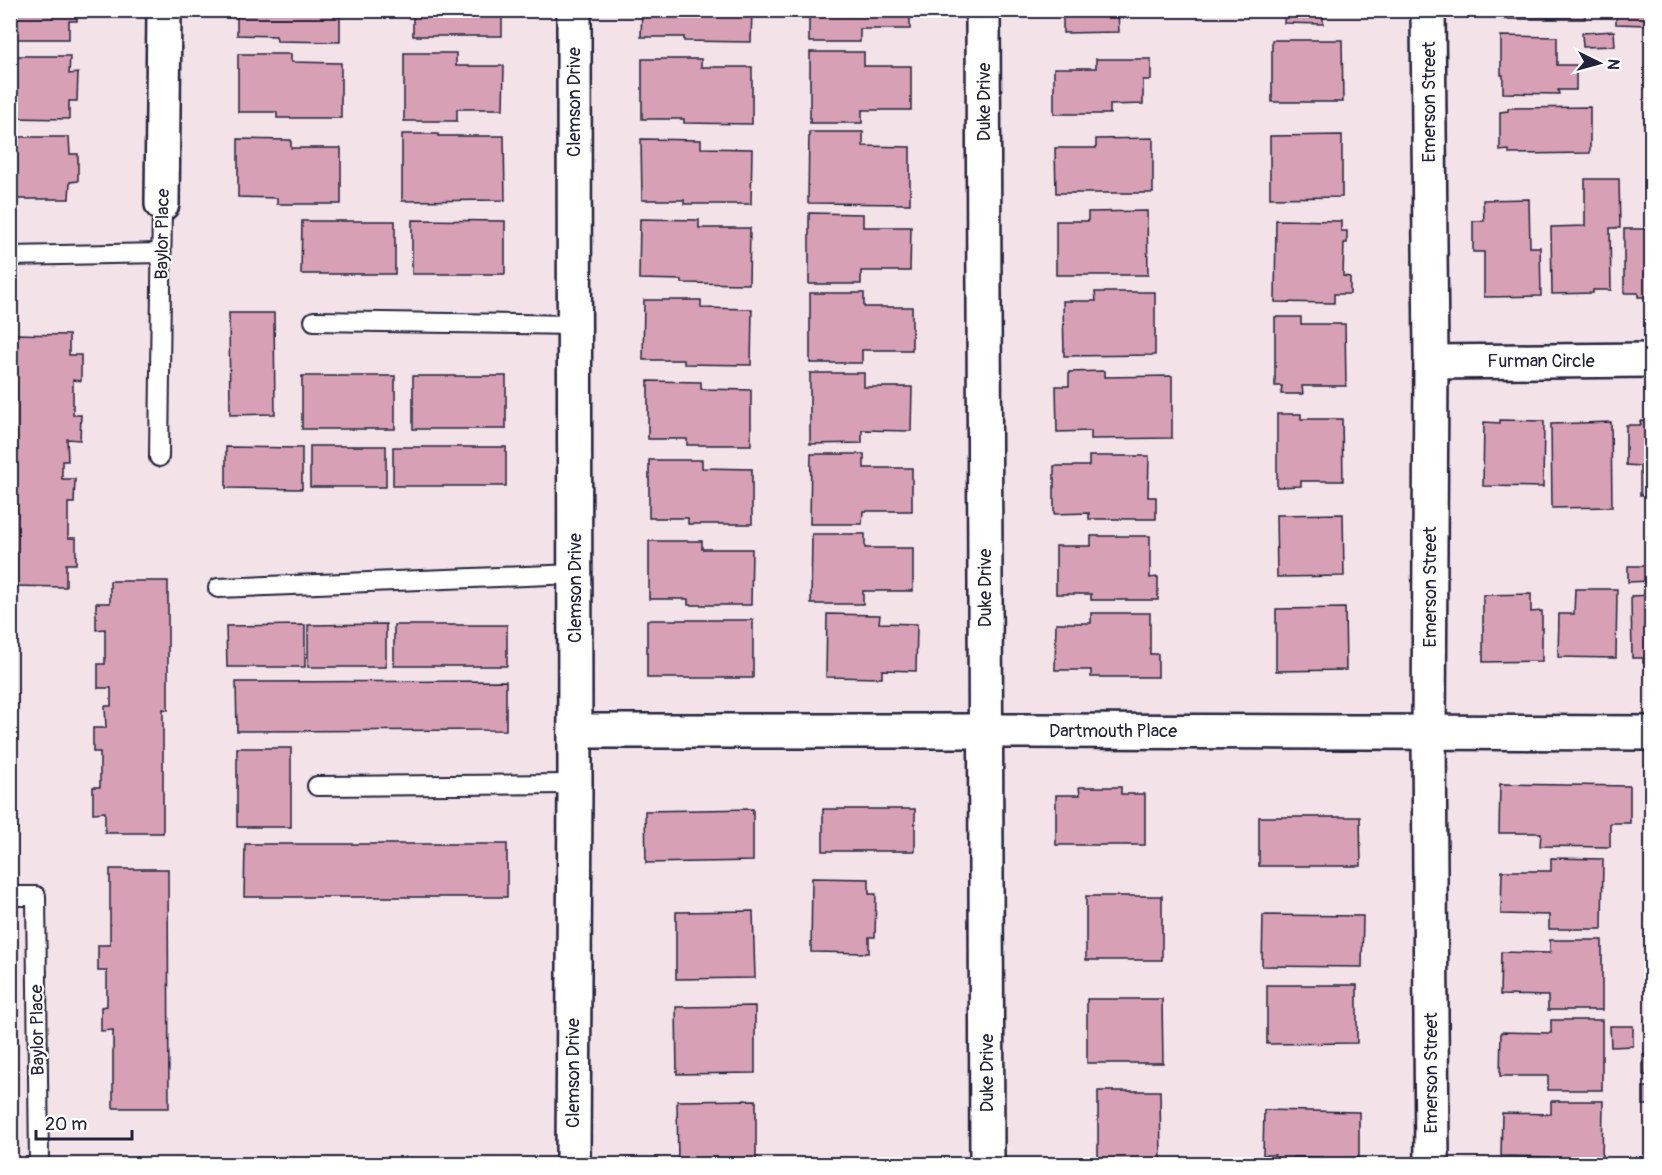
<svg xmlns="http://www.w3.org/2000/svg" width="1662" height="1175" viewBox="0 0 1662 1175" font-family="Pangolin,sans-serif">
  <rect width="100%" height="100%" fill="#f3e2e8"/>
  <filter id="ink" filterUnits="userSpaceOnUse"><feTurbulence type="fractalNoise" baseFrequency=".0167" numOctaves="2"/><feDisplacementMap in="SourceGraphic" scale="12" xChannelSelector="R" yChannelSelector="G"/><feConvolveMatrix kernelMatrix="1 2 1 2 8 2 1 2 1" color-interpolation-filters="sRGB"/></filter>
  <g filter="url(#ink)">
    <!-- building -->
    <g fill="#d7a0b4" stroke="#22223b" stroke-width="1.5">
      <polygon points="10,10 77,10 77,21 69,21 69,39 10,39"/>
      <polygon points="237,10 340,10 340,42 277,41 276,36 237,35"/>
      <rect x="413" y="10" width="89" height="26"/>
      <polygon points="642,10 752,10 751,42 684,41 684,37 641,37"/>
      <polygon points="809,10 910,10 910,29 860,29 860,42 809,42"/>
      <polygon points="1063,10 1118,10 1119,32 1063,33"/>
      <polygon points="1285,10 1323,10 1323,24 1284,23"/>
      <polygon points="1503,10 1585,10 1585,19 1502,19"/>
      <polygon points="1616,10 1646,10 1646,25 1616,24"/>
      <polygon points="1614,31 1615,46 1583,47 1582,33"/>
      <polygon points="1501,36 1557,37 1557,65 1576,65 1576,90 1558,90 1559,94 1503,93 1503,75 1501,75"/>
      <polygon points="1272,40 1342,40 1343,102 1272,102"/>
      <polygon points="810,52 864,52 864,66 911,66 911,110 862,110 862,123 810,123"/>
      <polygon points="404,53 456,53 456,66 504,66 503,109 457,109 457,121 404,121"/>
      <polygon points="238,54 291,54 291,62 341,63 341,118 277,118 277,112 238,112"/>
      <polygon points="10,56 70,56 69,74 78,73 77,101 69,101 69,119 10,118"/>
      <polygon points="642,59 701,59 701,67 752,67 752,124 684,123 684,119 642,119"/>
      <polygon points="1096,59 1151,59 1151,80 1143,80 1143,104 1110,105 1110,114 1054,114 1054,68 1096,68"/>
      <polygon points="1590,107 1590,153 1509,154 1509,150 1500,151 1500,112 1508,111 1508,108"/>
      <polygon points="809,132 863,132 863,146 910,147 910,204 808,203"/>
      <polygon points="402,134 438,134 438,136 504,136 505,200 402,201"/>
      <polygon points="1342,135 1342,197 1270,198 1270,136"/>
      <polygon points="10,137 69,137 70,154 78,154 78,181 70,182 69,199 10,199"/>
      <polygon points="1153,138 1153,193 1056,193 1055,148 1096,148 1096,139"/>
      <polygon points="238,139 291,140 291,148 341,148 341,204 277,204 277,198 238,197"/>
      <polygon points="641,139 701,140 701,148 752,149 751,204 684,204 684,200 642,200"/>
      <polygon points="1585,179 1619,179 1620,228 1610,228 1611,290 1593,290 1593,293 1552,294 1551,227 1585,226"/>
      <polygon points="1529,199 1530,247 1540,247 1541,296 1484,297 1484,252 1473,252 1473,221 1484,221 1483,200"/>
      <polygon points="1147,211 1148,275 1056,275 1056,221 1088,221 1088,212"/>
      <polygon points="809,213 863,214 863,227 911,227 910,271 861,271 861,284 809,284"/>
      <polygon points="640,219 699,220 699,228 750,228 749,284 682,283 682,280 639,279"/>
      <polygon points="412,220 505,221 505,274 412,274"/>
      <polygon points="1276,220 1341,221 1341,231 1347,231 1347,243 1344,243 1343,276 1350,277 1350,294 1334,294 1334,303 1275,302"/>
      <polygon points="302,221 395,221 395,274 301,274"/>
      <polygon points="1624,229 1652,229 1652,297 1638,297 1638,293 1624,293"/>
      <polygon points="1095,292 1155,292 1155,355 1064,356 1063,301 1096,301"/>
      <polygon points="810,293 864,293 864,307 912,307 912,350 862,350 862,363 810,363"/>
      <polygon points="644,300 701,300 701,308 752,309 751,365 684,364 684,360 643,360"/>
      <polygon points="229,313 274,313 275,414 230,415"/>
      <polygon points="1275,317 1301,317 1301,324 1345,324 1346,386 1302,386 1303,394 1281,394 1282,386 1275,386"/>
      <polygon points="11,334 69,335 69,355 81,355 81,381 73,380 73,415 81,415 80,440 67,439 68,461 62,461 62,479 75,479 74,503 68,503 68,538 76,538 76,564 66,564 66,587 10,586"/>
      <polygon points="1104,371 1104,377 1172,376 1172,438 1091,439 1091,431 1057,432 1056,386 1069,386 1069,372"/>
      <polygon points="810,373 864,373 864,387 912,387 911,431 862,430 862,443 810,444"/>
      <rect x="302" y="376" width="93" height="53"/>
      <rect x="413" y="376" width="93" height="53"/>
      <polygon points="648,381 701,382 701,389 751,390 751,445 687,445 687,439 648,439"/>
      <polygon points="1277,414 1301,414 1301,419 1342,419 1343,481 1301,481 1301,486 1277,487"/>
      <polygon points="1500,420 1544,421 1543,487 1483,486 1484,422 1500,423"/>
      <polygon points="1640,421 1652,421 1652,495 1640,495 1640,466 1626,465 1626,425 1641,425"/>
      <polygon points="1611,422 1612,507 1552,508 1551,424"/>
      <rect x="310" y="446" width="76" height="41"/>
      <polygon points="226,447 302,448 302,489 226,488"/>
      <rect x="393" y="447" width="113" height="39"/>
      <polygon points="811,454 864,454 864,468 912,468 912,511 863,511 862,524 810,524"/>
      <polygon points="1089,456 1149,456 1148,497 1156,497 1156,519 1089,519 1089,513 1054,514 1054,466 1089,466"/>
      <polygon points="649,460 702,460 702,468 752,469 752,524 688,524 688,518 649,518"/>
      <polygon points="1343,514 1344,576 1277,577 1276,515"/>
      <polygon points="812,534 865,534 865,548 913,548 913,591 863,591 863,604 811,604"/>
      <polygon points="1091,536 1150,536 1150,578 1158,577 1158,600 1091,600 1091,594 1056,594 1056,546 1091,546"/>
      <polygon points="649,541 702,541 702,549 752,549 751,605 688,605 688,599 649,599"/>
      <polygon points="1628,566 1651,566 1651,581 1628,582"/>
      <polygon points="110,581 168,581 168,710 163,709 163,833 105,833 105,812 93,813 93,787 100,787 100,752 93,752 93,728 106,728 105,706 111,706 111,688 98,688 98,664 105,664 105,629 96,630 96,603 110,603"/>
      <polygon points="1575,589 1617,589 1616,658 1558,657 1559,614 1574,614"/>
      <polygon points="1531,594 1531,612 1542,611 1542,661 1483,662 1483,595"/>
      <polygon points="1652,595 1652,663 1643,663 1643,658 1632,658 1631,596"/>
      <polygon points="1345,608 1346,670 1276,671 1276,609"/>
      <polygon points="1091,613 1150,613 1150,654 1158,654 1158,677 1091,677 1091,670 1055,670 1056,623 1091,623"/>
      <polygon points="827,614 880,615 879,623 917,624 916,671 882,670 882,678 826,677"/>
      <rect x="647" y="620" width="106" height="58"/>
      <polygon points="386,624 386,667 308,667 308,625"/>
      <polygon points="305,625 305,667 227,667 226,626"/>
      <rect x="394" y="625" width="113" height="41"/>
      <polygon points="506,681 506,730 237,731 236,682"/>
      <rect x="237" y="748" width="54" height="79"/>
      <polygon points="1500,784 1630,786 1630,823 1610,823 1610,847 1540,846 1541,833 1499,833"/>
      <polygon points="1079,787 1121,787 1121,794 1145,794 1145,845 1056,845 1056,795 1080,795"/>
      <polygon points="753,809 753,861 646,863 645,811"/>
      <rect x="823" y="809" width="92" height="42"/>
      <polygon points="1259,817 1360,817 1361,866 1259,866"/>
      <polygon points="245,844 507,844 507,897 244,897"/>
      <polygon points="1551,858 1603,859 1602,929 1549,929 1549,915 1501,914 1502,871 1551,871"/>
      <polygon points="110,869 168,869 169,1108 113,1108 113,1030 101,1031 101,1007 107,1006 107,971 98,971 98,945 110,945"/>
      <polygon points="812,878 869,879 869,894 876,894 875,937 869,937 869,953 811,952"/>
      <rect x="1086" y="896" width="76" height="64"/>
      <polygon points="753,911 755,978 676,979 676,912"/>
      <polygon points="1263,915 1363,916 1362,967 1262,966"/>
      <polygon points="1550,940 1602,940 1602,1010 1548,1010 1548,996 1500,995 1501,952 1550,953"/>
      <polygon points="1267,985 1357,985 1357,1043 1267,1044"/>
      <polygon points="1087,999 1162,999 1163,1063 1087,1063"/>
      <polygon points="755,1006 755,1073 677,1074 676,1007"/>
      <polygon points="1551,1020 1602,1020 1602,1090 1548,1090 1548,1076 1500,1076 1501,1032 1551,1033"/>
      <polygon points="1610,1026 1633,1026 1633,1046 1611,1047"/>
      <rect x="1643" y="1055" width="9" height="20"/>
      <rect x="1643" y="1087" width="9" height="18"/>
      <polygon points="1098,1091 1160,1091 1161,1164 1098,1164"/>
      <polygon points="756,1100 756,1164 678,1164 677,1101"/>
      <polygon points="1551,1101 1603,1101 1602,1164 1549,1164 1549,1157 1501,1156 1502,1113 1551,1114"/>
      <polygon points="1264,1110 1359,1112 1359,1158 1344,1158 1343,1164 1322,1164 1322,1157 1294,1157 1294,1163 1274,1163 1275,1155 1263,1155"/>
    </g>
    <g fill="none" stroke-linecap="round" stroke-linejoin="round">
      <!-- lane casing -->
      <g stroke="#22223b" stroke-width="22">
        <g id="lane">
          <polyline points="10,256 161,253"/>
          <polyline points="314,321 575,325"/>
          <polyline points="159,457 162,204"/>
          <polyline points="218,588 575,574"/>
          <polyline points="317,786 575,784"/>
          <polyline points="10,896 36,896 39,1164"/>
        </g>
      </g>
      <!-- street casing -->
      <g stroke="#22223b" stroke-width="38">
        <g id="street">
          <polyline points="983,10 987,1164"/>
          <polyline points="1428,10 1431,362 1429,733 1432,1164"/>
          <polyline points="162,204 164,10"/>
          <polyline points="1431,362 1652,360"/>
          <polyline points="575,731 1018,731 1652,733"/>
          <polyline points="573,1164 575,784 574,10"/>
        </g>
      </g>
      <!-- lane -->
      <use href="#lane" stroke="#fff" stroke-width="18"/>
      <!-- street -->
      <use href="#street" stroke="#fff" stroke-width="33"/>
    </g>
  </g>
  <g text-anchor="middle" stroke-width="4.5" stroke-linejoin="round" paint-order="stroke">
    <!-- street labels -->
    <g font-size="18" fill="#22223b" stroke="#fff">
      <text transform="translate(574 102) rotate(-90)" y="6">Clemson Drive</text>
      <text transform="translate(984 102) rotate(-90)" y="6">Duke Drive</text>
      <text transform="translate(1429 102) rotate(-90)" y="6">Emerson Street</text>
      <text transform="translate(162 234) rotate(-89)" y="6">Baylor Place</text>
      <text x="1541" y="367">Furman Circle</text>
      <text transform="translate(1430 587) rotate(-90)" y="6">Emerson Street</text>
      <text transform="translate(575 588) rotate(-90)" y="6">Clemson Drive</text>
      <text transform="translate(985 588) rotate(-90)" y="6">Duke Drive</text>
      <text x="1113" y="737">Dartmouth Place</text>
      <text transform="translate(37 1030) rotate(-91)" y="6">Baylor Place</text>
      <text transform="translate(573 1073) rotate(-90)" y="6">Clemson Drive</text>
      <text transform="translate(987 1073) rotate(-90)" y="6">Duke Drive</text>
      <text transform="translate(1431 1073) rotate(-90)" y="6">Emerson Street</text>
    </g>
  </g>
  <!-- margin -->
  <rect width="1662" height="1175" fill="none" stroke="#fff" stroke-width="36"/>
  <rect x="18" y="18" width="1626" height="1139" fill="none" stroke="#22223b" stroke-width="2" filter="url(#ink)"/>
  <!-- north arrow -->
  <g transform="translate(1599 63) rotate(95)" stroke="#ffffff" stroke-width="4.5" paint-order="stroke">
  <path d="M0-4.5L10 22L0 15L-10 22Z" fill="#22223b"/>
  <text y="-9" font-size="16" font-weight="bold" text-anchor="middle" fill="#22223b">N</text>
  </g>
  <!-- scale -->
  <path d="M36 1130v9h96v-9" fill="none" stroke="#22223b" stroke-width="3"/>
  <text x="45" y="1130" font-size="18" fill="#22223b" stroke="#ffffff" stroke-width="4.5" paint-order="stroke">20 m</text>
</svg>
